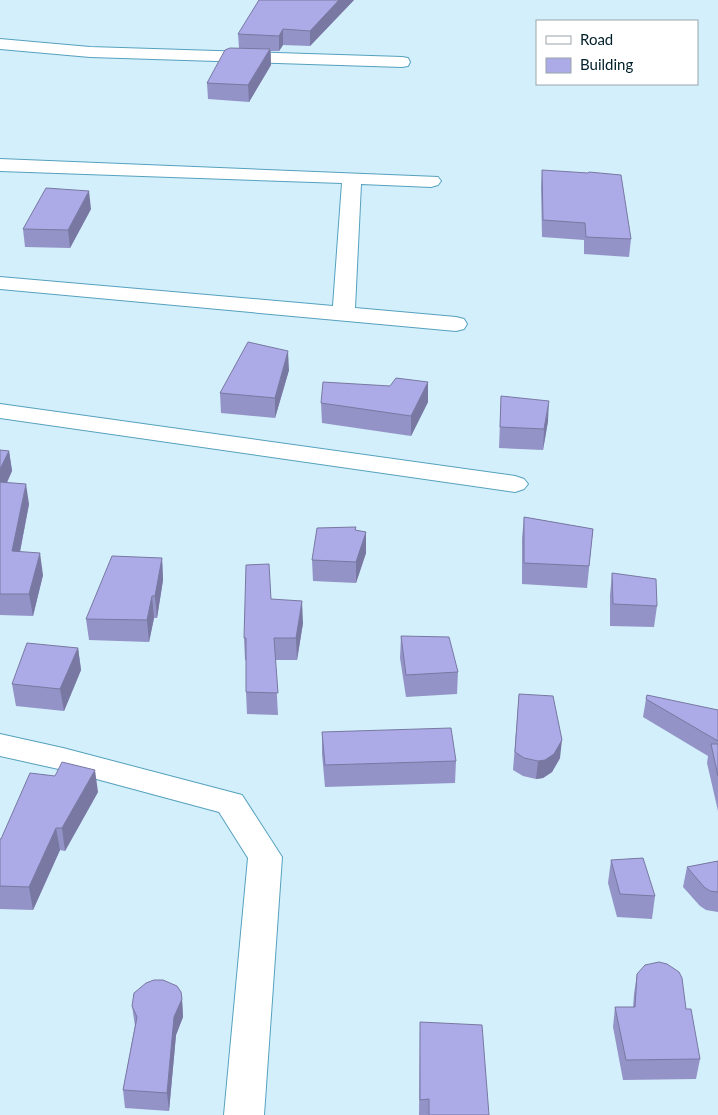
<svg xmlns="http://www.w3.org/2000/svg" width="718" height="1115" viewBox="0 0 718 1115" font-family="Lato,sans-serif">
  <rect width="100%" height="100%" fill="#d2effb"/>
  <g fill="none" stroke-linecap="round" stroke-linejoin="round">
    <!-- street casing -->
    <g stroke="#55a1be" stroke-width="2">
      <g id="street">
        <polygon points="0,39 90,47 402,57 408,58 410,62 408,66 402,67 90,57 0,49"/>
        <polygon points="0,159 438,177 441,181 438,185 431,187 361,184 355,308 456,317 464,319 467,324 464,329 456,331 0,289 0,277 333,306 342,183 0,171"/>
        <polygon points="0,404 515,476 524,479 528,484 524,489 515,492 0,418"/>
        <polygon points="0,734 63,748 242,795 282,857 264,1115 224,1115 248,858 219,812 63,770 0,756"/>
      </g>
    </g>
    <!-- street -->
    <use href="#street" fill="#fff" fill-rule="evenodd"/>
  </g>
  <!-- wall -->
  <g fill="#9493c7">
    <polygon points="354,0 310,46 283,45 279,51 271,51 271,65 249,102 208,99 207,83 239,48 238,34"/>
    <polygon points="542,170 631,239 629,257 584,254 584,240 542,237 541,187"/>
    <polygon points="91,209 70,248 25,247 23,229"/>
    <polygon points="289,370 275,418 221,413 220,393"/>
    <polygon points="428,382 428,402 411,436 322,423 321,403 390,386"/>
    <polygon points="501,396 548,421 543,450 499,448"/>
    <polygon points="0,450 9,451 12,471 7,483 29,504 20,552 43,575 33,616 0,615"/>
    <polygon points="524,517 593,529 587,588 522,584 522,538"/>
    <polygon points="356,530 366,553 356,583 313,581 312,560"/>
    <polygon points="162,558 163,580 157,618 154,618 149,642 89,640 86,619"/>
    <polygon points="612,573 657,606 654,627 610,626 610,595"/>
    <polygon points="271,599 303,623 297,660 275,660 278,715 247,714 246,692 246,660 245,660 244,638"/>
    <polygon points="401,636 458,672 457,694 406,697 400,658"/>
    <polygon points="78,648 81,670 64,711 16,706 12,684"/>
    <polygon points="519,694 560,758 552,772 543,778 536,779 523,776 513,770"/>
    <polygon points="646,699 718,710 718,811 707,763 708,756 643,717"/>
    <polygon points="322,732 456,761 455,783 325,787 322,754"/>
    <polygon points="98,792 65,851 60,850 33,910 0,909 0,839 1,839"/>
    <polygon points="611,860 655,896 652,919 617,917 608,883"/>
    <polygon points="718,861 718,912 706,910 700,906 683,887 687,867"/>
    <polygon points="637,974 686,1009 700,1059 696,1079 623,1080 613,1027 615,1007 633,1007 634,994"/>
    <polygon points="182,999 183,1017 176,1035 169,1111 125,1108 123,1090 135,1026 132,1006"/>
    <polygon points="420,1022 489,1115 419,1115"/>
  </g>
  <!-- shaded-wall -->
  <g fill="#7878a2">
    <polygon points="339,0 354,0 310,46 310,31"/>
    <polygon points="283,29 283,45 279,51 279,36"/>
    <polygon points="270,49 271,65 249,102 248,85"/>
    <polygon points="89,191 91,209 70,248 68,230"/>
    <polygon points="288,351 289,370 275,418 275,398"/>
    <polygon points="428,382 428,402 411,436 411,416"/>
    <polygon points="549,401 548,421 543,450 544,429"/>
    <polygon points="9,451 12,471 0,496 0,469"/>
    <polygon points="26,484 29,504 16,572 12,551"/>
    <polygon points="366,532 366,553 356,583 356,562"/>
    <polygon points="40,553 43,575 33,616 29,594"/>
    <polygon points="162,558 163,580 157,618 155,596"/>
    <polygon points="152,596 154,618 149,642 147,620"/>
    <polygon points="302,601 303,623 297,660 296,638"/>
    <polygon points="78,648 81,670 64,711 60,689"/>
    <polygon points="562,740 560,758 552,772 543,778 536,779 538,761"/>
    <polygon points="95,770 98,792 65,851 62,828"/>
    <polygon points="56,828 60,850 33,910 29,887"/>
    <polygon points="182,999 183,1017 176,1035 169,1111 167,1093 174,1017"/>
  </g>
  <!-- building -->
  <g fill="#acabe7" stroke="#7878a2">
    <polygon points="259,0 339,0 310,31 283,29 279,36 238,34"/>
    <polygon points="230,48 270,49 248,85 207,83 225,50"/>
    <polygon points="542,170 588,173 589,172 621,175 631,239 586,237 585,223 543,220"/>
    <polygon points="46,188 89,191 68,230 23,229"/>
    <polygon points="248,342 288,351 275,398 220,393"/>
    <polygon points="396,378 428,382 411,416 321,403 323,382 390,386"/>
    <polygon points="501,396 549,401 544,429 500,427"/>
    <polygon points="0,450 9,451 0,469"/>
    <polygon points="0,482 26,484 12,551 40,553 29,594 0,594"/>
    <polygon points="524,517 593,529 589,566 524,563"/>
    <polygon points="356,527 355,530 366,532 356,562 312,560 317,528"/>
    <polygon points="112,556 162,558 155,596 152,596 147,620 86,619"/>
    <polygon points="269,564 271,599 302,601 296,638 274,638 278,693 246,692 246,638 244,638 246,565"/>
    <polygon points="612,573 656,579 657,606 613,604"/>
    <polygon points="401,636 449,637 458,672 406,675"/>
    <polygon points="27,643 78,648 60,689 12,684"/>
    <polygon points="519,694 553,696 562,740 554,754 545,760 538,761 524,758 515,752"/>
    <polygon points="647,695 718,710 718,741 646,699"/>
    <polygon points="451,728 456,761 325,765 322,732"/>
    <polygon points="711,744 718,744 718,776"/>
    <polygon points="62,762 95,770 62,828 56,828 29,887 0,886 0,839 1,839 30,773 55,776"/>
    <polygon points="643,858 655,896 620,894 611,860"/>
    <polygon points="718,861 718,892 710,891 704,887 687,867"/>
    <polygon points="659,962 667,964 679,972 682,978 686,1009 691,1009 700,1059 626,1060 615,1007 635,1007 637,974 645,965"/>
    <polygon points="154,980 163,980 177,986 181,992 182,999 174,1017 167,1093 123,1090 137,1017 132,1006 134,993 146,983"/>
    <polygon points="420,1022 482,1025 489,1115 429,1115 429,1099 420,1100"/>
  </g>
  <!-- legend -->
  <rect x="536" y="20" width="162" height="65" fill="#ffffff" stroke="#99a5aa"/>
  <rect x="546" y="36" width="25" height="8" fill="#ffffff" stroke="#99a5aa"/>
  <text x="580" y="45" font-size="15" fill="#001f2a">Road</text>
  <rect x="546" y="58" width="25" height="15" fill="#acabe7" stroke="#99a5aa"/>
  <text x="580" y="70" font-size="15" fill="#001f2a">Building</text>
</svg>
